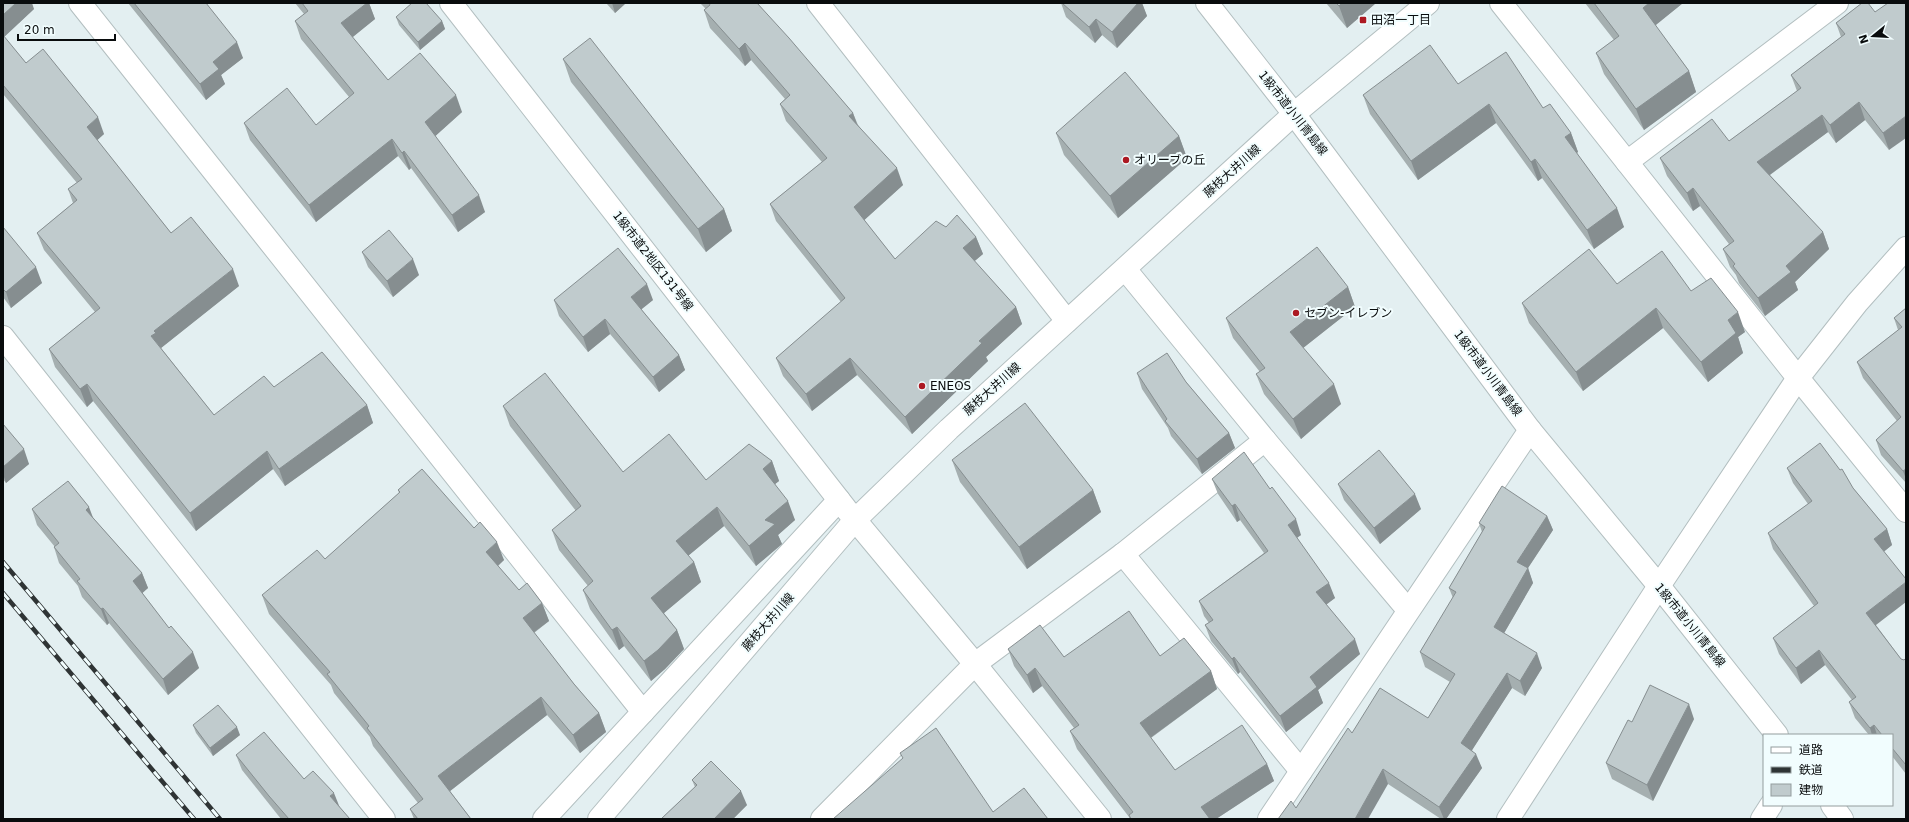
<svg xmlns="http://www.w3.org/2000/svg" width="1909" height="822" viewBox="0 0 1909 822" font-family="'DejaVu Sans','Noto Sans JP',sans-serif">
  <rect width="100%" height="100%" fill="#e3eff1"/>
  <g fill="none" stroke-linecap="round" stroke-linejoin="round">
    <!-- minor casing -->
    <g stroke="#b3bfc0" stroke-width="24">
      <g id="minor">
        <polyline points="80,3 643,712"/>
        <polyline points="451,3 846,509 975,664 1100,819"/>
        <polyline points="818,3 1067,321"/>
        <polyline points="1207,3 1294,114 1530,430 1659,586 1777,735"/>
        <polyline points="1501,3 1798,378 1906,511"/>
        <polyline points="1627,162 1837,3"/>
        <polyline points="1125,269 1265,440 1408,610"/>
        <polyline points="3,337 384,819"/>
        <polyline points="1123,554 1301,771"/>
        <polyline points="1832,805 1842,819"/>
        <polyline points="544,819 839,500"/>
        <polyline points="822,819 975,664 1123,554 1265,440"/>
        <polyline points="1269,819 1530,430"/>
        <polyline points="1508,819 1659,586 1798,378 1857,303 1906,248"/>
        <polyline points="1762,819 1771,805"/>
      </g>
    </g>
    <!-- major casing -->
    <g stroke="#b3bfc0" stroke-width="24">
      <polyline id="major" points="599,819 855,520 949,429 1294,114 1428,3"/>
    </g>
    <!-- minor -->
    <use href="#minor" stroke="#fff" stroke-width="22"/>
    <!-- major -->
    <use href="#major" stroke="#fff" stroke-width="22"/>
    <!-- rail casing -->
    <g stroke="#2f3435" stroke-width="4.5">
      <g id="rail">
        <polyline points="3,562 220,819"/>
        <polyline points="3,593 194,819"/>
      </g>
    </g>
    <!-- rail -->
    <use href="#rail" stroke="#f1fdfe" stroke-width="3" stroke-dasharray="9" stroke-linecap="butt"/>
  </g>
  <!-- wall -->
  <g fill="#a5afb0">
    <polygon points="3,3 34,9 4,37 26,63 104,134 97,140 171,233 239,286 161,348 214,415 274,387 367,405 373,423 285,486 273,469 196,531 93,401 87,407 55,367 49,349 95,312 44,250 37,233 73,203 68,189 77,183 3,94"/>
    <polygon points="128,3 206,3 243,58 221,75 225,84 206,100"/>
    <polygon points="295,3 369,3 375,19 352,37 388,80 462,112 435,136 485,212 458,232 411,168 409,170 398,156 316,222 250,140 244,123 316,125 349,97 301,39 295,21 304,14"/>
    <polygon points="606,3 626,3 615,13"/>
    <polygon points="700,3 757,3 853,113 858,125 903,185 864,220 895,259 946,227 976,237 983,254 974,261 1016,307 1022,324 986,357 988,361 912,434 857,375 812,411 783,376 776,358 841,302 776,221 770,204 822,162 786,121 780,104 785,99 751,60 745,66 710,28 704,10 706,9"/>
    <polygon points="1061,3 1142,3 1147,16 1117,48 1102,35 1095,43 1066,17"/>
    <polygon points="1326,3 1376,3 1347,28"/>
    <polygon points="1585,3 1683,3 1655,25 1689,71 1696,92 1644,130 1604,74 1596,53 1614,40"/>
    <polygon points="1862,3 1889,150 1865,120 1836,143 1828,132 1770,175 1823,232 1829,249 1795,282 1798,290 1765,316 1739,283 1736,275 1730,267 1723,249 1729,244 1700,206 1693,211 1667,176 1660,158 1729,141 1797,91 1791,75 1841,37 1836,23"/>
    <polygon points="396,17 442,21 445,29 420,50 399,25"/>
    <polygon points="563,59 724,209 732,231 706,252 571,82"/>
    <polygon points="1458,84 1543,108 1571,133 1578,152 1577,153 1624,227 1594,249 1542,178 1538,181 1496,123 1418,180 1370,114 1363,95"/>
    <polygon points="1056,133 1179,136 1187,158 1118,218 1064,155"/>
    <polygon points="3,227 42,283 11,308 3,297"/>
    <polygon points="362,252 419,275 393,297 368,267"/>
    <polygon points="1617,284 1691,291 1745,332 1738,337 1743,353 1708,382 1663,328 1583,391 1529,323 1522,303"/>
    <polygon points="1348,287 1355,307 1303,348 1341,404 1301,439 1264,394 1256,374 1260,372 1233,338 1226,318"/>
    <polygon points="554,300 653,300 641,309 679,355 685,370 659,392 610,334 588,352 559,316"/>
    <polygon points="1906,308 1906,483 1881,455 1876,440 1897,421 1863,378 1857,362 1898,330 1894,318"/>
    <polygon points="1137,373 1186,382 1229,433 1235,448 1202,474 1171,436 1168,428 1142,389"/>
    <polygon points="503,406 623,472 706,480 772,461 779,481 775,484 795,520 778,535 782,544 756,566 724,526 688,556 694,562 701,582 664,613 677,630 684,649 665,669 651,681 624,646 619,650 590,609 583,590 588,586 559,550 552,530 576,511 510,426"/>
    <polygon points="3,424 29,464 6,483 3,479"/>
    <polygon points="952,460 1093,490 1101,512 1027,569 960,482"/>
    <polygon points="1787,468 1853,488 1887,529 1892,545 1884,551 1876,625 1901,659 1904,660 1906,658 1906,774 1892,756 1892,735 1869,735 1855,718 1849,702 1852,700 1825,665 1801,684 1779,654 1773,638 1814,606 1773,549 1768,533 1808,504 1793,483"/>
    <polygon points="1212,479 1301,535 1297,538 1335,598 1326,604 1360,654 1318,690 1323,703 1286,732 1240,672 1238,674 1211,641 1205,625 1209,623 1204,616 1199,601 1264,553 1240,520 1237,522 1218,494"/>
    <polygon points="1338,484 1421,509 1380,544 1344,500"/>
    <polygon points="398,490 474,528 504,560 498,566 519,590 542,603 549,621 534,633 574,684 599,713 606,732 580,753 547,715 450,791 471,819 414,819 410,809 418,803 373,746 370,737 334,693 331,685 269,614 262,595 325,559 399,493"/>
    <polygon points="32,509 93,518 142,573 148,588 142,593 199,668 168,695 109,623 107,625 82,597 78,586 59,563 54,547 55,547 37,525"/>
    <polygon points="1547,516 1553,530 1528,568 1533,583 1504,633 1542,668 1525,696 1512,688 1472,750 1482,768 1446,819 1441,819 1388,784 1296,808 1352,733 1428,718 1450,682 1425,667 1420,652 1453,598 1449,588 1482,532 1479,523"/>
    <polygon points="1008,649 1064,657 1160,656 1211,671 1217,689 1151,738 1175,770 1267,764 1274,781 1216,819 1130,819 1129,817 1077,749 1070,731 1074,728 1042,686 1033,693 1014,666"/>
    <polygon points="1694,719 1653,801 1612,779 1606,763 1632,722"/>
    <polygon points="193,725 240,735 213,756 196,733"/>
    <polygon points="236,755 304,779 340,808 350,819 281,819 242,770"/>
    <polygon points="692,780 747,805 733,819 661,819 695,787"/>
  </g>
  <!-- shaded-wall -->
  <g fill="#868e90">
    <polygon points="16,3 32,3 34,9 3,38 3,15"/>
    <polygon points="367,3 369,3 375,19 348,41 341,23"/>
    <polygon points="612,3 626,3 615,13"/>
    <polygon points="1138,3 1142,3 1147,16 1117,48 1112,32"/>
    <polygon points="1342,3 1376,3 1347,28 1339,6"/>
    <polygon points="1649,3 1683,3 1651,29 1643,8"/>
    <polygon points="1096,19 1102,35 1095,43 1089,27"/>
    <polygon points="442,21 445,29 420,50 418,42"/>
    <polygon points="237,42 243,58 221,75 225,84 206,100 200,84 213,62"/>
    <polygon points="745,43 751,60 745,66 739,49"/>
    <polygon points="1689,71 1696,92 1644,130 1636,109"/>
    <polygon points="456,95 462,112 431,140 425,122"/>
    <polygon points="1859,102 1865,120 1836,143 1830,125"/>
    <polygon points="1489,104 1496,123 1418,180 1411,161"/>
    <polygon points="853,113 859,130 849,116"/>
    <polygon points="1822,115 1828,132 1764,179 1757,162"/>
    <polygon points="1906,116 1906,138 1889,150 1883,133"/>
    <polygon points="98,117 104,134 93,144 87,127"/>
    <polygon points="1571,133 1578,152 1572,156 1565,137"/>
    <polygon points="1179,136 1187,158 1118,218 1110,196"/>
    <polygon points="392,139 398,156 316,222 309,205"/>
    <polygon points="404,151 411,168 409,170 402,153"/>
    <polygon points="1535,159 1542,178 1538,181 1531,162"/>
    <polygon points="897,168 903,185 860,224 854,207"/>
    <polygon points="1693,188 1700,206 1693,211 1687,193"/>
    <polygon points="479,195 485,212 458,232 452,215"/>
    <polygon points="1617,208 1624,227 1594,249 1587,230"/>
    <polygon points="724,209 732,231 706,252 698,229"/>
    <polygon points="1823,232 1829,249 1795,282 1798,290 1765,316 1758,298 1786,266"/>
    <polygon points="976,237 983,254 969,266 963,248"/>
    <polygon points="413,259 419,275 393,297 387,281"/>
    <polygon points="36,267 42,283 11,308 6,292"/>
    <polygon points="233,269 239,286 161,348 151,336 154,331"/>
    <polygon points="647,284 653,300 637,313 631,297"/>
    <polygon points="1348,287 1355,307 1298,352 1290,332"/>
    <polygon points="1016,307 1022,324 986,357 988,361 912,434 905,417 979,341"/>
    <polygon points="1656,308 1663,328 1583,391 1576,372"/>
    <polygon points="1738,312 1745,332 1738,337 1743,353 1708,382 1701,362 1728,320"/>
    <polygon points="605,319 610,334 588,352 583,337"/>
    <polygon points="679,355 685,370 659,392 653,377"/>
    <polygon points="850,358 857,375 812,411 806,394"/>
    <polygon points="87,384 93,401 87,407 80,389"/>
    <polygon points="1334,384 1341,404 1301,439 1293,419"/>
    <polygon points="367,405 373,423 285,486 279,469"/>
    <polygon points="1229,433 1235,448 1202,474 1197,459"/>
    <polygon points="24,449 29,464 6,483 3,474 3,467"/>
    <polygon points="267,451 273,469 196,531 190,513"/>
    <polygon points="772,461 779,481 770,488 763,469"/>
    <polygon points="1906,469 1906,479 1903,471"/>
    <polygon points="1093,490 1101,512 1027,569 1019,547"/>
    <polygon points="1415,494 1421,509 1380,544 1374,528"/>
    <polygon points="788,501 795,520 778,535 782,544 756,566 749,546 765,520"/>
    <polygon points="1235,504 1240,520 1237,522 1232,506"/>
    <polygon points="89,507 95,523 86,510"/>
    <polygon points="717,507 724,526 683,560 676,541"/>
    <polygon points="1547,516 1553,530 1522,577 1517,562"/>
    <polygon points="1296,519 1301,535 1293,540 1288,525"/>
    <polygon points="1887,529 1892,545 1880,555 1874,539"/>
    <polygon points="497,542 504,560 493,570 486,552"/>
    <polygon points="694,562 701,582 658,618 651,598"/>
    <polygon points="1528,568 1533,583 1499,642 1494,627"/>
    <polygon points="142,573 148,588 138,597 133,581"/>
    <polygon points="1906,582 1906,602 1872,628 1866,613"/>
    <polygon points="1329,583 1335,598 1322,608 1316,592"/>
    <polygon points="542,603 549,621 529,636 523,618"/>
    <polygon points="103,608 109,623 107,625 101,609"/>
    <polygon points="617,627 624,646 619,650 612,630"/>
    <polygon points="677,630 684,649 665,669 651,681 644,661"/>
    <polygon points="1355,639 1360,654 1318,690 1323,703 1286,732 1280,716 1310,677"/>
    <polygon points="1819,650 1825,665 1801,684 1796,668"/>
    <polygon points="193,652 199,668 168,695 163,679"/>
    <polygon points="1537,653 1542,668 1525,696 1520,681"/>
    <polygon points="1234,657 1240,672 1238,674 1232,659"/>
    <polygon points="1035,668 1042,686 1033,693 1027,675"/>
    <polygon points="1211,671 1217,689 1146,741 1140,723"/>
    <polygon points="1507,673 1512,688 1467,758 1461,743"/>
    <polygon points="541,697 547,715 445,795 438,776"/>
    <polygon points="1689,704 1694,719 1653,801 1647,785"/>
    <polygon points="599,713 606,732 580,753 573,735"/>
    <polygon points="1874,725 1877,735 1872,735 1870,728"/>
    <polygon points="237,727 240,735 213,756 210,748"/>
    <polygon points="1476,754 1482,768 1446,819 1444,819 1439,807"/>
    <polygon points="1267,764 1274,781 1216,819 1206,819 1201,807"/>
    <polygon points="1383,769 1388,784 1368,819 1355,819"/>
    <polygon points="741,791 747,805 733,819 714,819"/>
    <polygon points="334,793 340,808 330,796"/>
  </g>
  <!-- building -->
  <g fill="#c0cbcd" stroke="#868e90">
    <polygon points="3,3 16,3 3,15"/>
    <polygon points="134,3 206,3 237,42 213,62 219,69 200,84"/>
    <polygon points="302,3 367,3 341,23 388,80 420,53 456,95 425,122 479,195 452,215 404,151 402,153 392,139 309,205 244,123 287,88 316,125 354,93 295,21 308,11"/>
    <polygon points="412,3 426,3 442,21 418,42 396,17"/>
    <polygon points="709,3 757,3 789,38 853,113 849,116 897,168 854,207 895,259 936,221 946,227 957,215 976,237 963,248 1016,307 979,341 982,343 905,417 850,358 806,394 776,358 845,298 770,204 827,158 780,104 790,95 745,43 739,49 704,10 710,5"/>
    <polygon points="1062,3 1138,3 1112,32 1096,19 1089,27"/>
    <polygon points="1336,3 1342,3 1339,6"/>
    <polygon points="1594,3 1649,3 1643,8 1689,71 1636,109 1596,53 1619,36"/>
    <polygon points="1862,3 1868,3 1875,12 1888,3 1906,3 1906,116 1883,133 1859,102 1830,125 1822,115 1757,162 1823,232 1786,266 1791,272 1758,298 1733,266 1735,264 1723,249 1734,241 1693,188 1687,193 1660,158 1712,119 1729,141 1801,88 1791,75 1845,34 1836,23"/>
    <polygon points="3,35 26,63 43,49 98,117 87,127 171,233 191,217 233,269 154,331 156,333 151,336 214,415 264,376 274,387 322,352 367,405 279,469 267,451 190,513 87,384 80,389 49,349 100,308 37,233 77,200 68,189 82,179 3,85"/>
    <polygon points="590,38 724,209 698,229 563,59"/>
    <polygon points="1430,45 1458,84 1506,52 1543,108 1550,104 1571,133 1565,137 1617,208 1587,230 1535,159 1531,162 1489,104 1411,161 1363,95"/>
    <polygon points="1125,72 1179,136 1110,196 1056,133"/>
    <polygon points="3,227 36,267 6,292 3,289"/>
    <polygon points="389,230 413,259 387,281 362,252"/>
    <polygon points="1317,247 1348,287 1290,332 1334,384 1293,419 1256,374 1265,368 1226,318"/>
    <polygon points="618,248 647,284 631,297 679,355 653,377 605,319 583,337 554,300"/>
    <polygon points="1589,249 1617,284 1662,251 1691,291 1711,278 1738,312 1728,320 1736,333 1701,362 1656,308 1576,372 1522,303"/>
    <polygon points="1906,308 1906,469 1903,471 1876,440 1901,417 1857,362 1902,327 1894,318"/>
    <polygon points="1167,353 1186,382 1229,433 1197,459 1165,421 1167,419 1137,373"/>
    <polygon points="545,373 623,472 669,434 706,480 749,444 772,461 763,469 788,501 765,520 775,524 749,546 717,507 676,541 694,562 651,598 677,630 658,650 644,661 617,627 612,630 583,590 593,581 552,530 581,506 503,406"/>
    <polygon points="1025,403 1093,490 1019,547 952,460"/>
    <polygon points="3,424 24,449 3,467"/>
    <polygon points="1820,443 1840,470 1842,469 1853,488 1887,529 1874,539 1906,579 1906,582 1866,613 1901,659 1904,660 1906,658 1906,765 1892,748 1892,735 1882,735 1874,725 1870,728 1849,702 1856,697 1819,650 1796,668 1773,638 1818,603 1768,533 1812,501 1787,468"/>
    <polygon points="1379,450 1415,494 1374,528 1338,484"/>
    <polygon points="1244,452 1270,489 1272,487 1296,519 1288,525 1329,583 1316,592 1355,639 1310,677 1317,687 1280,716 1234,657 1232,659 1205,625 1213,620 1199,601 1268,551 1235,504 1232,506 1212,479"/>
    <polygon points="422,469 474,528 480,522 497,542 486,552 519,590 527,583 542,603 523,618 574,684 599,713 573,735 541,697 438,776 471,819 418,819 410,809 423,799 367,728 369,726 327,674 330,672 262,595 317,550 325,559 400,492 398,490"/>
    <polygon points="68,481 89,507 86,510 142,573 133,581 169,628 171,626 193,652 163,679 103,608 101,609 77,581 80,579 54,547 59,543 32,509"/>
    <polygon points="1502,486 1547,516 1517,562 1528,568 1494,627 1537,653 1520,681 1507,673 1461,743 1476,754 1439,807 1383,769 1355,819 1278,819 1291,801 1296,808 1348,728 1352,733 1380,688 1428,718 1455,674 1420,652 1456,592 1449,588 1485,527 1479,523"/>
    <polygon points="1129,611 1160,656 1184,638 1211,671 1140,723 1175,770 1242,725 1267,764 1201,807 1210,819 1131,819 1129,815 1133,812 1070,731 1079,725 1035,668 1027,675 1008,649 1040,625 1064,657"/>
    <polygon points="1650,685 1689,704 1647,785 1606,763 1628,720 1632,722"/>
    <polygon points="218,705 237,727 210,748 193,725"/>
    <polygon points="936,728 993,812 1024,788 1048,819 833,819 903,758 900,753"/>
    <polygon points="264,732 304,779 313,771 334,793 330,796 350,819 289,819 269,796 236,755"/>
    <polygon points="711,761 741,791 714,819 661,819 697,785 692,780"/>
  </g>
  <!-- markers -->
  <g fill="#ac1922" stroke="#f1fdfe" stroke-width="1.5">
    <rect x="1359" y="16" width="8" height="8" rx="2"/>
    <circle cx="1126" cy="160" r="4"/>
    <circle cx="1296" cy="313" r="4"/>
    <circle cx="922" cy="386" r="4"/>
  </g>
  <g text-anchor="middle" stroke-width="4" stroke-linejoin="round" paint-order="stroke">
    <!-- poi labels -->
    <g font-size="12" fill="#090c0d" stroke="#f1fdfe" text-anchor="start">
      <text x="1371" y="24">田沼一丁目</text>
      <text x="1134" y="164">オリーブの丘</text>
      <text x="1304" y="317">セブン-イレブン</text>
      <text x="930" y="390">ENEOS</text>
    </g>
    <!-- street labels -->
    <g font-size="12" fill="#090c0d" stroke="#f1fdfe">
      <text transform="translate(1293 113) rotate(52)" y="4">1級市道小川青島線</text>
      <text transform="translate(1232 171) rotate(-42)" y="4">藤枝大井川線</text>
      <text transform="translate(653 261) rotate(52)" y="4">1級市道2地区131号線</text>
      <text transform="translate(1488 373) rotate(53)" y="4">1級市道小川青島線</text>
      <text transform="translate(992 389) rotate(-42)" y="4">藤枝大井川線</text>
      <text transform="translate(768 622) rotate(-49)" y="4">藤枝大井川線</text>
      <text transform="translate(1690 625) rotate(51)" y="4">1級市道小川青島線</text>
    </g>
  </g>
  <!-- border -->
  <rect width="1909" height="822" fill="none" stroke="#090c0d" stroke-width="8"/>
  <!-- legend -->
  <rect x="1763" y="734" width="130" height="72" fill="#f1fdfe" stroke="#949d9e"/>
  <rect x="1771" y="747" width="20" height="6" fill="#ffffff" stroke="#949d9e"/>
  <text x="1799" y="754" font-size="12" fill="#090c0d">道路</text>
  <rect x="1771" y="767" width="20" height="6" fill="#2f3435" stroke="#949d9e"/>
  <text x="1799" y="774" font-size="12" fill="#090c0d">鉄道</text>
  <rect x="1771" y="784" width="20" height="12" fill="#c0cbcd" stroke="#949d9e"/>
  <text x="1799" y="794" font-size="12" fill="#090c0d">建物</text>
  <!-- north arrow -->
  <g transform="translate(1873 36) rotate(252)" stroke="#f1fdfe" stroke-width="3" paint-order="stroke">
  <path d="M0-3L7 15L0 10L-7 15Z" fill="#090c0d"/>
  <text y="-6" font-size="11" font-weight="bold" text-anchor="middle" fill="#090c0d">N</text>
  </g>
  <!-- scale -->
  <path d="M18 34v6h97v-6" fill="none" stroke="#090c0d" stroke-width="2"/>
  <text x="24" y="34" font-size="12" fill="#090c0d" stroke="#f1fdfe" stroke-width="3" paint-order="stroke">20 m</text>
</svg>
